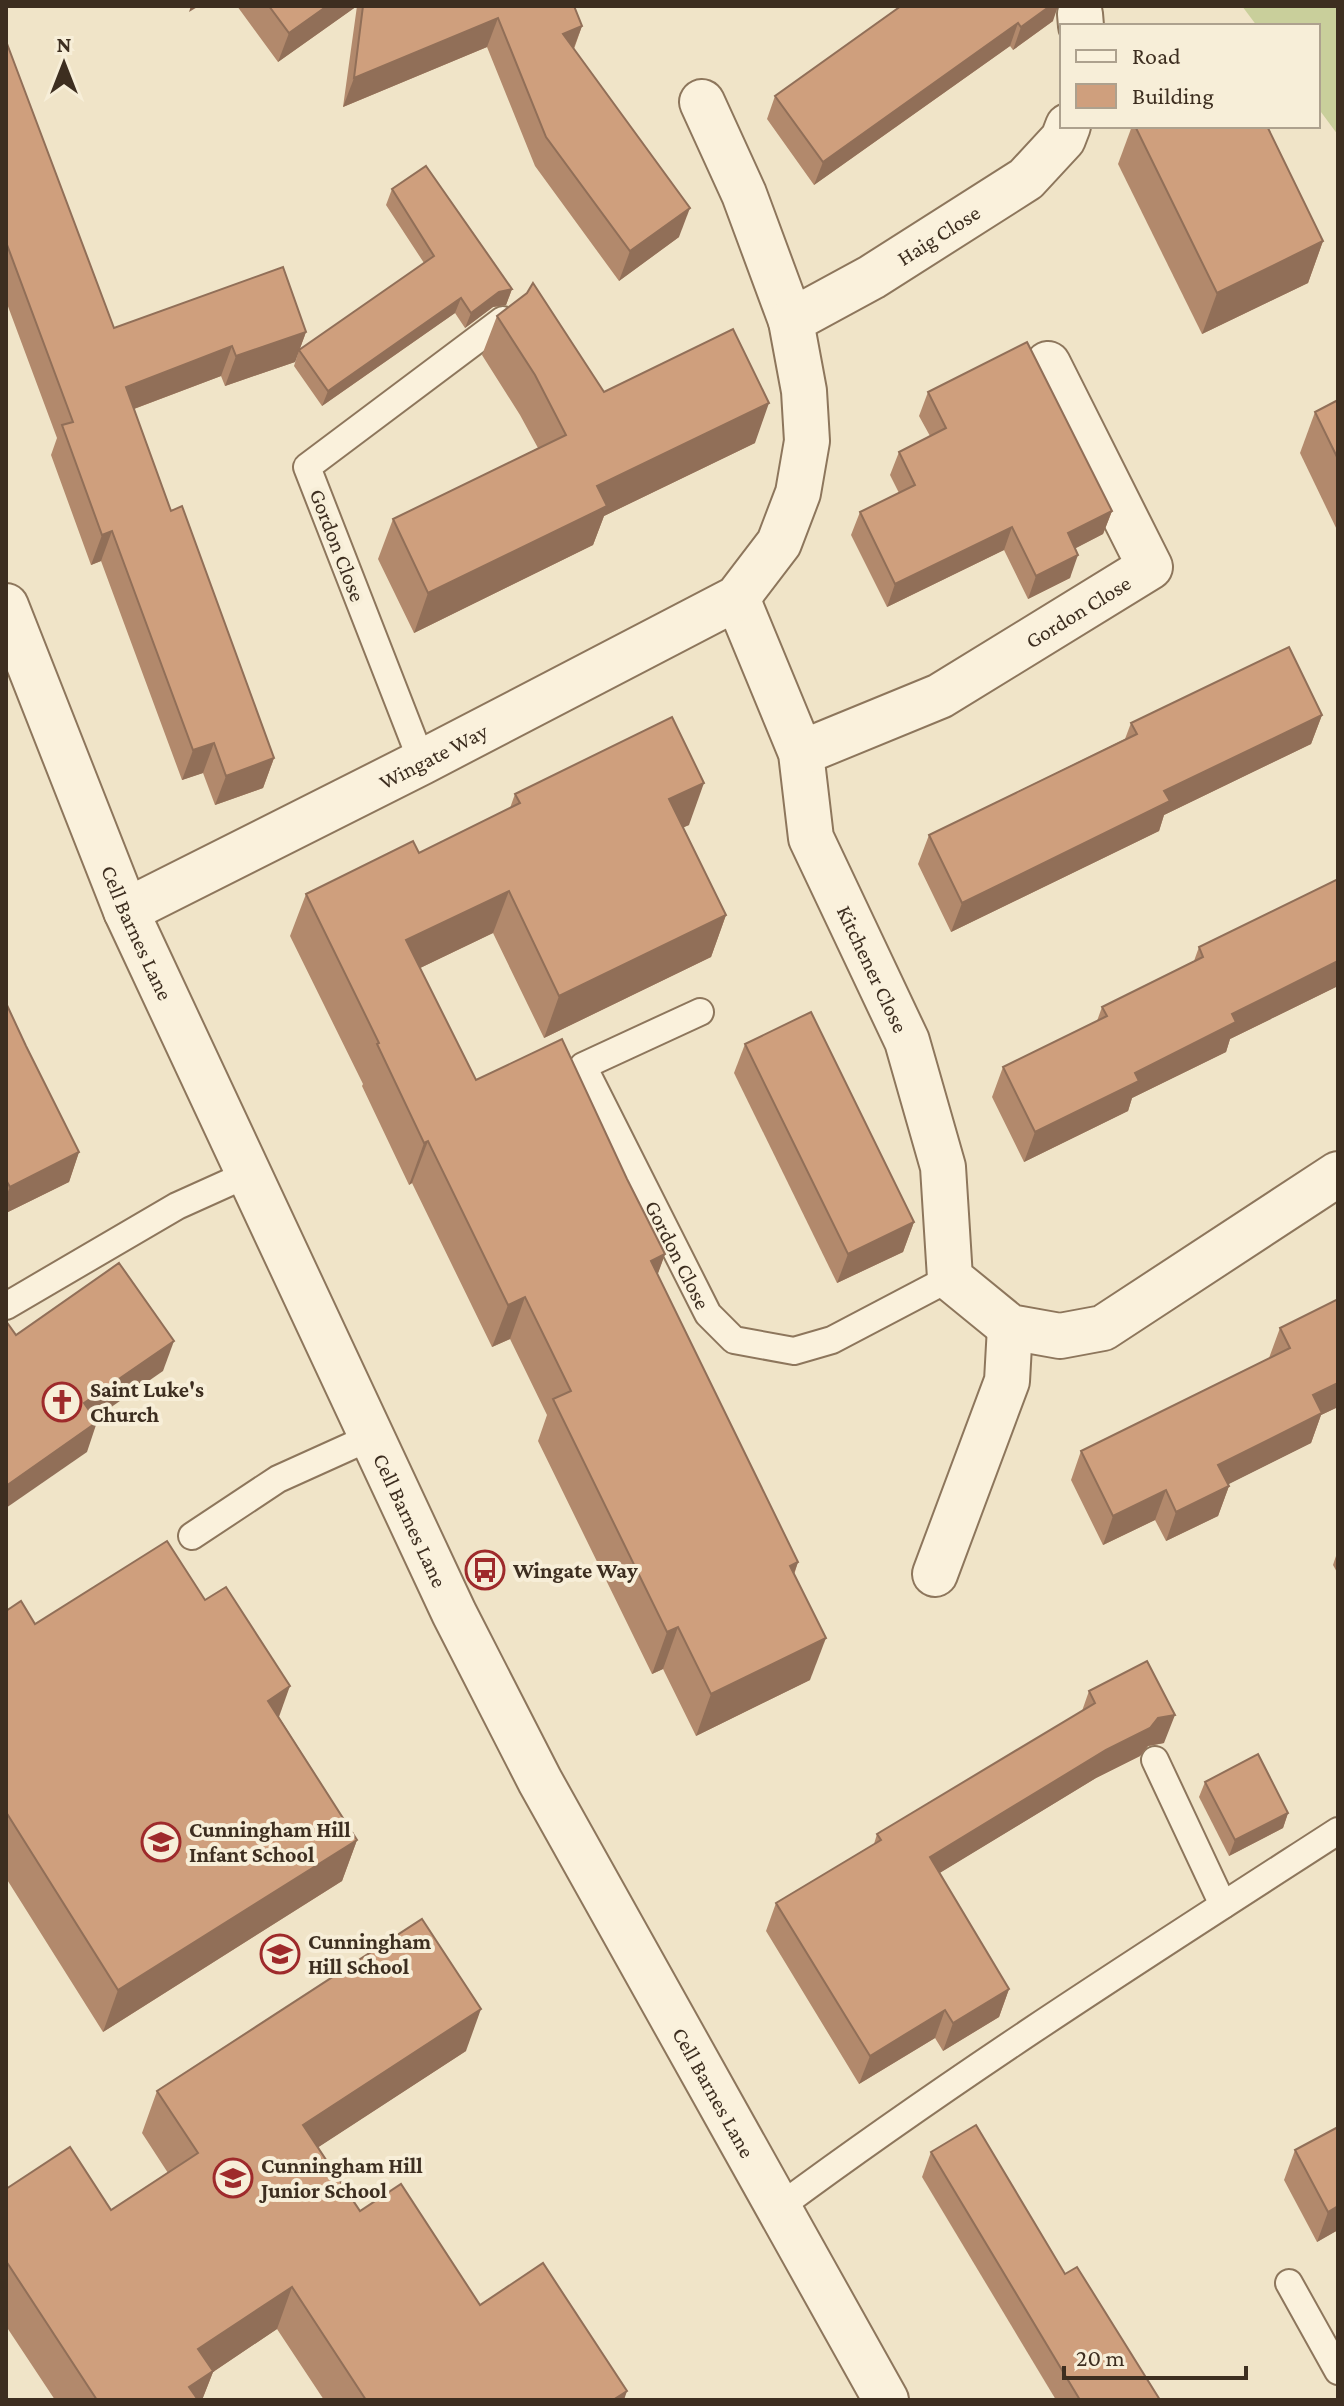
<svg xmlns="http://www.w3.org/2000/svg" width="1344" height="2406" viewBox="0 0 1344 2406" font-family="'Crimson Pro',serif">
  <rect width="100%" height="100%" fill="#f0e4c8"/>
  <!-- green -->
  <polygon fill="#c9cf9b" points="1242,6 1338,6 1338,135 1318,108 1318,26 1257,26"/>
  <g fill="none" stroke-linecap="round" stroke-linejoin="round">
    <!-- service casing -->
    <g stroke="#8d765c" stroke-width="30">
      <g id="service">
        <polyline points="422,762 307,467 503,320"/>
        <path id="s1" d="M 700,1012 L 583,1066 L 708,1314 L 734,1340 L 794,1351 L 832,1340 L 950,1278"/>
        <polyline points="6,1306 177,1206 248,1174"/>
        <polyline points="192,1536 278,1479 371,1437"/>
        <polyline points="1155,1760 1223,1905"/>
        <path d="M 778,2208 C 959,2074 1149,1953 1338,1831"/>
        <polyline points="1289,2283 1338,2371"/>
      </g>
    </g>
    <!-- minor casing -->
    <g stroke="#8d765c" stroke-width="48">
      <g id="minor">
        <polyline points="1080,14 1081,26"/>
        <polyline points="702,102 744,194 791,321"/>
        <path id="s2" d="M 737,598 L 801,753 L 811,838 L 907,1041 L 943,1167 L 950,1278 L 1010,1327 L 1060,1336 L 1103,1328 L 1338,1174"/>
        <path id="s3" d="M 801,753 L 940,696 L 1150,567 L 1048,364"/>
        <path id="s4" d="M 126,911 L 422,762 L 737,598 L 779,543 L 798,493 L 807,441 L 804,391 L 791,321 L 872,277 L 1026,179 L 1063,139 L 1068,126"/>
        <polyline points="935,1574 1007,1381 1010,1327"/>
      </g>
    </g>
    <!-- tertiary casing -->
    <g stroke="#8d765c" stroke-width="48">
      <g id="tertiary">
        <path id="s5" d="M 6,606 L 126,911 L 454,1613 L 540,1781 L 886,2400"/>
      </g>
    </g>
    <!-- service -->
    <use href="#service" stroke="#faf1dc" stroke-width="26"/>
    <!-- minor -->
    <use href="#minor" stroke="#faf1dc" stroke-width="44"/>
    <!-- tertiary -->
    <use href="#tertiary" stroke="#faf1dc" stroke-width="44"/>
  </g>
  <!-- wall -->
  <g fill="#b2896c">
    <polygon points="237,6 574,6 582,26 574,49 679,237 619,281 535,166 487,47 343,107 357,6 278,62"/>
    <polygon points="901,6 1053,21 1013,50 1010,46 814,185 767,119 775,96"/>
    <polygon points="6,41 114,328 306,332 295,362 225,386 221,376 134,409 171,511 274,758 263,788 215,805 203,773 182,780 101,561 91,565 51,455 57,438 6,301"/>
    <polygon points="1132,126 1267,126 1323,241 1308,283 1202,334 1118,164"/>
    <polygon points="392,189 512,289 506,305 493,307 465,328 455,313 322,406 294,366 299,350 424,263 386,205"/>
    <polygon points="497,316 604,392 755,443 604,516 593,545 414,633 378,559 393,519 538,448 520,415 482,355"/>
    <polygon points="928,392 1112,511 1103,534 1075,548 1070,578 1028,599 1004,550 887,607 851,535 860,512 899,493 890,475 899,452 930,436 919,416"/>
    <polygon points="1338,400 1338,532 1300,453 1315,412"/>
    <polygon points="1322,715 1311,744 1164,815 1159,831 951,932 918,864 929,835 1125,739 1131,723"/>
    <polygon points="515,794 689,825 683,827 726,915 711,957 544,1038 493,933 420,968 476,1080 627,1179 665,1254 657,1275 798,1562 794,1575 810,1680 696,1736 663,1669 652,1674 538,1441 547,1415 510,1339 492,1347 412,1183 409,1185 362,1086 363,1084 290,936 306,894 419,853 510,808"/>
    <polygon points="1338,879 1338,986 1230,1039 1226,1052 1132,1098 1128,1111 1024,1162 992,1097 1003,1067 1097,1021 1102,1007 1194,961 1199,947"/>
    <polygon points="6,1003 26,1046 79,1152 69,1182 6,1213"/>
    <polygon points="745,1044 914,1222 903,1252 837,1283 734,1073"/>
    <polygon points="1338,1299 1338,1407 1321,1415 1311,1443 1228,1484 1229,1486 1218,1516 1166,1541 1155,1520 1103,1545 1071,1480 1081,1451 1269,1358 1280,1328"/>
    <polygon points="1338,1550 1338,1574 1333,1565"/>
    <polygon points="6,1611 35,1624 279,1717 357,1840 342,1881 103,2032 6,1878"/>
    <polygon points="1089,1691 1164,1743 1148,1746 1140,1756 1096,1778 939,1873 1009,1989 999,2017 943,2051 935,2038 859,2084 766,1931 776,1903 874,1844 877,1834 1082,1711"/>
    <polygon points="1205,1782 1288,1813 1283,1828 1229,1856 1199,1797"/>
    <polygon points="466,2051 318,2147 360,2211 480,2305 624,2400 324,2400 277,2329 213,2372 202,2400 55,2400 6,2326 6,2189 111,2210 168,2173 142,2133 157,2091"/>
    <polygon points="1295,2150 1338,2230 1317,2242 1284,2180"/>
    <polygon points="931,2152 1065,2274 1160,2400 1056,2400 922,2177"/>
  </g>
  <!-- shaded-wall -->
  <g fill="#916f58">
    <polygon points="191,6 199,6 189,12"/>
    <polygon points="327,6 357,6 278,62 289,33"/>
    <polygon points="1050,6 1058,6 1053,21 1013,50 1021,27"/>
    <polygon points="498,18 487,47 343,107 354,78"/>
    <polygon points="1018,23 1010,46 814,185 823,162"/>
    <polygon points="582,26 571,55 563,34"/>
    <polygon points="690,208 679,237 619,281 630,251"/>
    <polygon points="1323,241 1308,283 1202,334 1217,293"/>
    <polygon points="512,289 506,305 493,307 465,328 471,313 499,292"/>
    <polygon points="461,298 455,313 322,406 328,391"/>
    <polygon points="306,332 295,362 225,386 236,356"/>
    <polygon points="232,346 221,376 115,416 126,387"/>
    <polygon points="769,403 755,443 604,516 593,545 414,633 428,593 597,486"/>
    <polygon points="1112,511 1103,534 1059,557 1068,533"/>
    <polygon points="1012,527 1004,550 887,607 895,584"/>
    <polygon points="112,531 101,561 91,565 102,535"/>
    <polygon points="1078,555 1070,578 1028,599 1036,576"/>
    <polygon points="1322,715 1311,744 1164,815 1159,831 951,932 962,903 1164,791"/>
    <polygon points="214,743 203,773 182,780 193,750"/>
    <polygon points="274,758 263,788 215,805 226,776"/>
    <polygon points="704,783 689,825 654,841 669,799"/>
    <polygon points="509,891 493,933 391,982 406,940"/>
    <polygon points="726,915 711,957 544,1038 559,996"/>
    <polygon points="1338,961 1338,986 1230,1039 1226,1052 1132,1098 1128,1111 1024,1162 1035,1132 1232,1014"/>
    <polygon points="428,1141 412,1183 409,1185 424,1143"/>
    <polygon points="79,1152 69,1182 6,1213 6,1196 10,1187"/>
    <polygon points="914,1222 903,1252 837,1283 848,1254"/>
    <polygon points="665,1254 650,1296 651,1261"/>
    <polygon points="525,1297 510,1339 492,1347 508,1305"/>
    <polygon points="174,1341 163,1371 74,1433 84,1403"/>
    <polygon points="1338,1383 1338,1407 1321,1415 1311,1443 1207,1495 1218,1465 1313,1395"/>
    <polygon points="97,1422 87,1452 6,1508 6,1486"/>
    <polygon points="1229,1486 1218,1516 1166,1541 1176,1512"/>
    <polygon points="1166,1490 1155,1520 1103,1545 1113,1516"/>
    <polygon points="798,1562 783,1604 790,1566"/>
    <polygon points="678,1627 663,1669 652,1674 667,1632"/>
    <polygon points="826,1638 810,1680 696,1736 711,1694"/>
    <polygon points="290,1686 275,1728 268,1701"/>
    <polygon points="1175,1715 1164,1743 1148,1746 1140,1756 1096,1778 920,1885 930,1857 1158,1718"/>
    <polygon points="1288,1813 1283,1828 1229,1856 1235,1840"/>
    <polygon points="357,1840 342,1881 103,2032 118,1990"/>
    <polygon points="1009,1989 999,2017 943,2051 953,2023"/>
    <polygon points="481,2009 466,2051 288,2167 303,2125"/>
    <polygon points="945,2010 935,2038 859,2084 870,2056"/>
    <polygon points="1338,2206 1338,2230 1317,2242 1328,2212"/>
    <polygon points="292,2287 277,2329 213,2372 202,2400 184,2400 198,2349"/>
    <polygon points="627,2391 624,2400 613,2400"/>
  </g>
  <!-- building -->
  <g fill="#cf9f7d" stroke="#916f58" stroke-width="2">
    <polygon points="269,6 327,6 289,33"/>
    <polygon points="363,6 574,6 582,26 563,34 690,208 630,251 546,137 498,18 354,78"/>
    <polygon points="901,6 1050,6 1021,27 1018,23 823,162 775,96"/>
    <polygon points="6,41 114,328 283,267 306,332 236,356 232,346 126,387 171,511 182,506 274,758 226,776 214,743 193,750 112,531 102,535 62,425 73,422 6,242"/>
    <polygon points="1135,126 1267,126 1323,241 1217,293"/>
    <polygon points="426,166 512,289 499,292 471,313 461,298 328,391 299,350 434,256 392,189"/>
    <polygon points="533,283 604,392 733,329 769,403 597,486 607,506 428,593 393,519 566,435 535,375 497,316 527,293"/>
    <polygon points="1027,342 1112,511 1068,533 1078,555 1036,576 1012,527 895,584 860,512 915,485 899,452 946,428 928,392"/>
    <polygon points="1338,400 1338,459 1315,412"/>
    <polygon points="1289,647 1322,715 1164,791 1170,801 962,903 929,835 1137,734 1131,723"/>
    <polygon points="672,717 704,783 669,799 726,915 559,996 509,891 406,940 476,1080 562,1039 627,1179 665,1254 651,1261 798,1562 790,1566 826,1638 711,1694 678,1627 667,1632 553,1399 571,1391 525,1297 508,1305 428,1141 424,1143 377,1044 379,1043 306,894 413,841 419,853 520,803 515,794"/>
    <polygon points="1338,879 1338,961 1232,1014 1236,1022 1135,1073 1139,1081 1035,1132 1003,1067 1107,1016 1102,1007 1203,957 1199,947"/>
    <polygon points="6,1003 26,1046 79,1152 10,1187 6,1180"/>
    <polygon points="811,1012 914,1222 848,1254 745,1044"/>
    <polygon points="119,1263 174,1341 84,1403 97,1422 6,1486 6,1321 16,1335"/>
    <polygon points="1338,1299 1338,1383 1313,1395 1322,1413 1218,1465 1229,1486 1176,1512 1166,1490 1113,1516 1081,1451 1290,1348 1280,1328"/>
    <polygon points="167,1541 205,1600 226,1587 290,1686 268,1701 357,1840 118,1990 6,1812 6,1611 21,1601 35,1624"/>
    <polygon points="1147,1661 1175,1715 1158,1718 1150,1728 1106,1750 930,1857 1009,1989 953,2023 945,2010 870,2056 776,1903 881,1840 877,1834 1095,1703 1089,1691"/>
    <polygon points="1258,1754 1288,1813 1235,1840 1205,1782"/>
    <polygon points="422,1919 481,2009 303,2125 360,2211 401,2184 480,2305 543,2263 627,2391 613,2400 366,2400 292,2287 198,2349 213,2371 189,2387 198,2400 97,2400 6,2261 6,2189 70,2147 111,2210 198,2153 157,2091"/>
    <polygon points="976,2125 1065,2274 1077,2267 1160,2400 1080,2400 931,2152"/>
    <polygon points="1338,2127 1338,2206 1328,2212 1295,2150"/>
  </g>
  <!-- icons -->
  <defs>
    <g id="church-ring" transform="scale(2)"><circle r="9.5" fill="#f7eed8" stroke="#9e2a2b" stroke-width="1.5"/><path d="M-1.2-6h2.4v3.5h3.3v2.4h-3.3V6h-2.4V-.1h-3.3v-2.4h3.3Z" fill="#9e2a2b"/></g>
    <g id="bus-ring" transform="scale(2)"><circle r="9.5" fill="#f7eed8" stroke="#9e2a2b" stroke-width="1.5"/><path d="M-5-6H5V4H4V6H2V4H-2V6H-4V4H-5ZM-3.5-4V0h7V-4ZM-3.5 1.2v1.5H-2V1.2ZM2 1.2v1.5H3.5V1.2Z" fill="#9e2a2b"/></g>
    <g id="school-ring" transform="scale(2)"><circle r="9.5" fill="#f7eed8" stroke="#9e2a2b" stroke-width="1.5"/><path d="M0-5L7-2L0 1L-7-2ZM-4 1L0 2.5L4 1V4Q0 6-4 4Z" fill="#9e2a2b"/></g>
  </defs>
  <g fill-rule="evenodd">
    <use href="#church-ring" x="62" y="1402"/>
    <use href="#bus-ring" x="485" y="1570"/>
    <use href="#school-ring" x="161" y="1842"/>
    <use href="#school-ring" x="280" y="1954"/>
    <use href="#school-ring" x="233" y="2178"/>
  </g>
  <g text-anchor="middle" stroke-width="8" stroke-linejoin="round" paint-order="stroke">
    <!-- street labels -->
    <g font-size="22" fill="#3d2e20" stroke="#f7eed8">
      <text dy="8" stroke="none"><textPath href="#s4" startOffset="1154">Haig Close</textPath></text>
      <text transform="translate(338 545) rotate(69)" y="8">Gordon Close</text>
      <text dy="8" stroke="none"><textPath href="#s3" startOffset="312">Gordon Close</textPath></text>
      <text dy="8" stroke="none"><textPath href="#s4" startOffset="344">Wingate Way</textPath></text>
      <text dy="8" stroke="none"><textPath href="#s5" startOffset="352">Cell Barnes Lane</textPath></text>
      <text dy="8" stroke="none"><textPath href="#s2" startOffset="398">Kitchener Close</textPath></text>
      <text dy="8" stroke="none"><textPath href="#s1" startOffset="340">Gordon Close</textPath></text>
      <text dy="8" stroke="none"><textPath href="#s5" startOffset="1000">Cell Barnes Lane</textPath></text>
      <text dy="8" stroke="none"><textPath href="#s5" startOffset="1648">Cell Barnes Lane</textPath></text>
    </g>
    <!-- poi labels -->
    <g font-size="22" font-weight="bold" fill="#3d2e20" stroke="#f7eed8" text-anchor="start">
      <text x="90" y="1397">Saint Luke's<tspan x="90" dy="25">Church</tspan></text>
      <text x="513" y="1578">Wingate Way</text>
      <text x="189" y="1837">Cunningham Hill<tspan x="189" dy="25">Infant School</tspan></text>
      <text x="308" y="1949">Cunningham<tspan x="308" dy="25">Hill School</tspan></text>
      <text x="261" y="2173">Cunningham Hill<tspan x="261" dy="25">Junior School</tspan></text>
    </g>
  </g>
  <!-- border -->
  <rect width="1344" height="2406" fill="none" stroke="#3d2e20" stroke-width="16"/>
  <!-- legend -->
  <rect x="1060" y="24" width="260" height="104" fill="#f7eed8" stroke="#ada18e" stroke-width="2"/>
  <rect x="1076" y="50" width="40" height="12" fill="#faf1dc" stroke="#ada18e" stroke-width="2"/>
  <text x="1132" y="64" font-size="24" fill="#3d2e20">Road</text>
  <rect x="1076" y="84" width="40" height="24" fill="#cf9f7d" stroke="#ada18e" stroke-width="2"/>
  <text x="1132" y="104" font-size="24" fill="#3d2e20">Building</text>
  <!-- north arrow -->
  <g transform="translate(64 64)" stroke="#f7eed8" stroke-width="6" paint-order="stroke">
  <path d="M0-6L14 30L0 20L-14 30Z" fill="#3d2e20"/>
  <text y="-12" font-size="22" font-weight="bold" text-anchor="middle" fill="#3d2e20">N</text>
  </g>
  <!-- scale -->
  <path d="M1064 2366v12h182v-12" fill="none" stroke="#3d2e20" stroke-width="4"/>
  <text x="1076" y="2366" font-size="24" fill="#3d2e20" stroke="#f7eed8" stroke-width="6" paint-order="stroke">20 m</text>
</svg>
